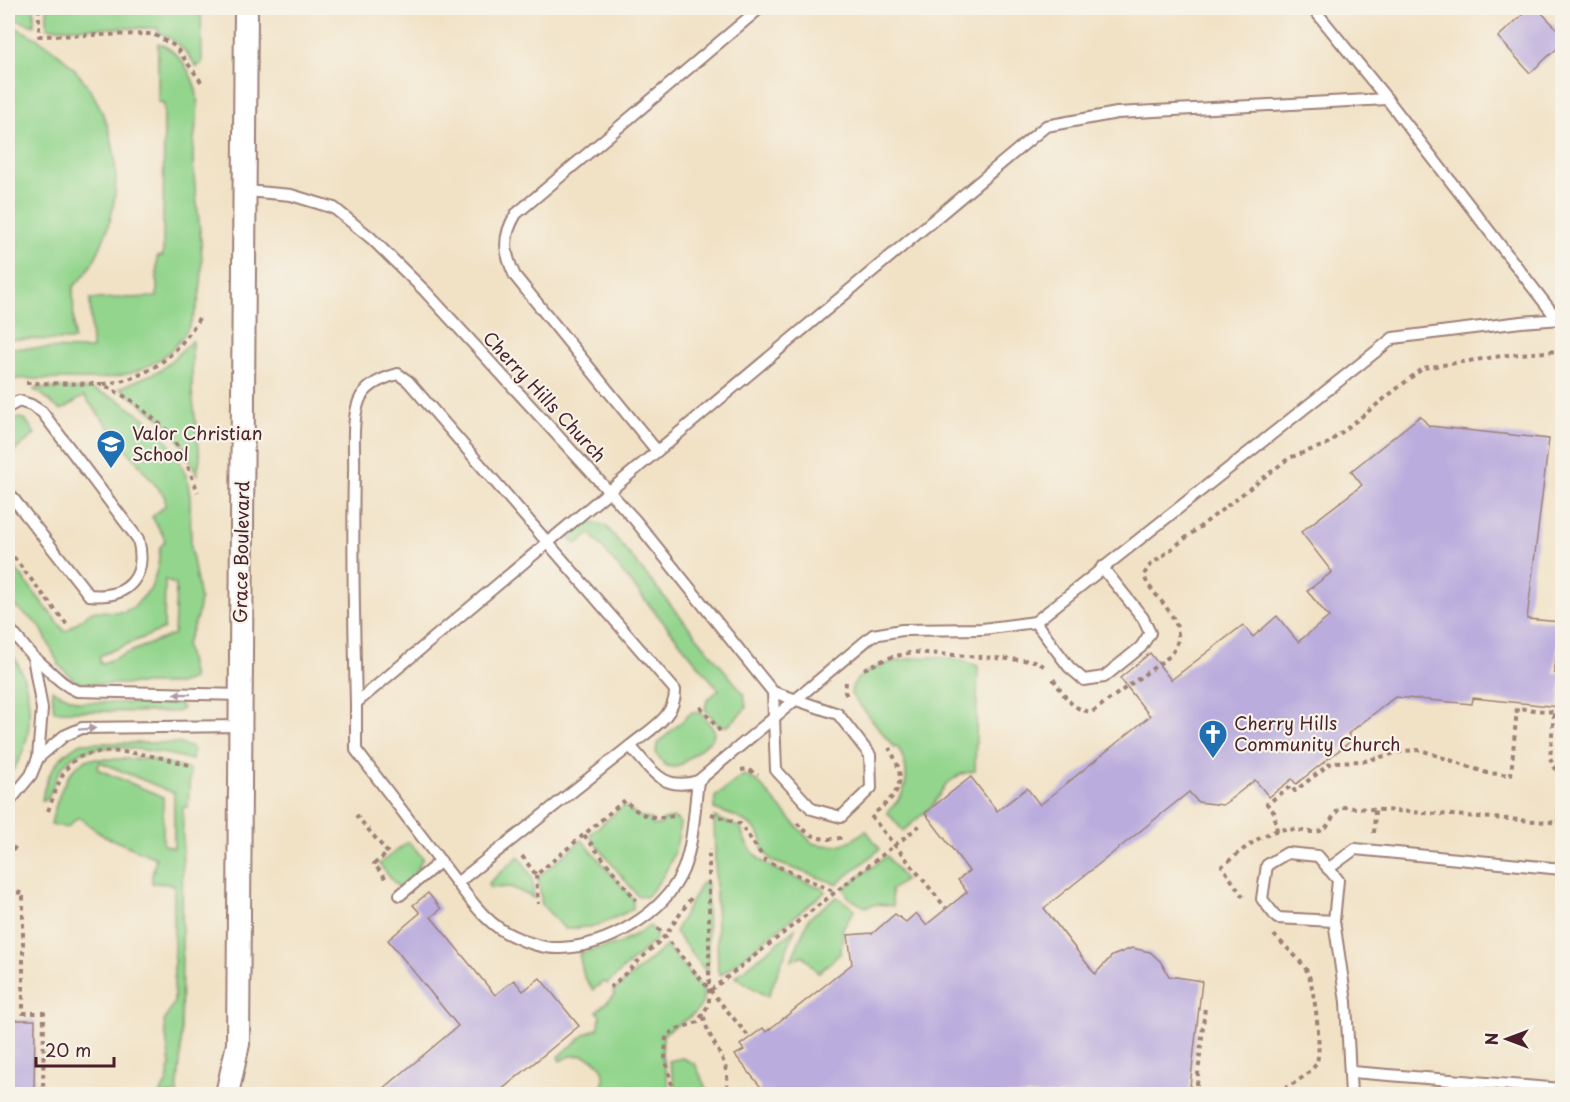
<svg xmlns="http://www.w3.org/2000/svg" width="1570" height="1102" viewBox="0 0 1570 1102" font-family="'Playpen Sans',sans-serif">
  <rect width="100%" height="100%" fill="#f7f3e8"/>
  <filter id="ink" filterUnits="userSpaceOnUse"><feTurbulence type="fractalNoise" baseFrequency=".0167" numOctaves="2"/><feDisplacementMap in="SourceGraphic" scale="12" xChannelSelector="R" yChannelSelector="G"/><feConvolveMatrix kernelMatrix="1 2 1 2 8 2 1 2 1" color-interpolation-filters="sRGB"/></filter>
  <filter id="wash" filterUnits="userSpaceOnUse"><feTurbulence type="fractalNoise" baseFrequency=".008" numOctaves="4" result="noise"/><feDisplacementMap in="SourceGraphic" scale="24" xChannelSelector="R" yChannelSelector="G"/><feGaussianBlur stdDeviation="1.35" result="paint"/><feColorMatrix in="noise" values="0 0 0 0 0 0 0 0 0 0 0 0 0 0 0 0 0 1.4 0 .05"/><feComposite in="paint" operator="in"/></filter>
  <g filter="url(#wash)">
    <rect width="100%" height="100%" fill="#f1e2c6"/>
    <!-- green -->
    <g fill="#93d58d" stroke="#6e7a5c" stroke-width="1.5" fill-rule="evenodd">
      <polygon points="8,8 34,8 34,26 8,17"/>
      <path d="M 47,8 L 201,8 L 202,63 L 197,67 C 186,51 176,39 158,32 L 158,28 L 47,28 Z"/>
      <path d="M 8,25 C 93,55 137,148 106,233 C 99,253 89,273 73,287 L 74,340 L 8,339 Z"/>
      <path d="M 158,43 C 176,49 190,69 195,87 C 202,107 193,133 193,155 C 193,216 223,299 173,348 C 136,385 87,379 39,379 C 29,379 18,377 8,380 L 8,348 L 92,349 L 90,299 L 157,297 L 157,257 L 163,256 L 164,103 L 158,102 Z"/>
      <polygon points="192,341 192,392 200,458 197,475 184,448 168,425 120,388 161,370"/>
      <path d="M 35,388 L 91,389 L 117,399 L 158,428 L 178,457 L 187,478 L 190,497 L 191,548 L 200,600 L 197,617 L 186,645 L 193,679 L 179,684 L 84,684 L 75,681 L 59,665 L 40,626 L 8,601 L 8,559 L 65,632 L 92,611 L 124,612 L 135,606 L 151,588 L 158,567 L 160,547 L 165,542 L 163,535 L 152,517 L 165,506 L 165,497 L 84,396 L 62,410 C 51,406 46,394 34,390 ZM 165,580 L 176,585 L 174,634 L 101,664 L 99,656 L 164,629 Z"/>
      <polygon points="16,418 25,419 35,434 8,456 8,423"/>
      <polygon points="589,521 606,526 744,694 746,708 728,726 719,726 705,709 707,700 719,690 591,534 576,544 570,538"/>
      <path d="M 8,648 C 35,682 38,743 8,776 Z"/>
      <path d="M 931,657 L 962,660 L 978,666 L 975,771 L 961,774 L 946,784 L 933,805 L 903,831 L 887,812 C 909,793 912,771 897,746 L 894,747 L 851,694 C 851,666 910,657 931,657 Z"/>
      <polygon points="52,690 79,702 180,704 183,709 177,712 54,711"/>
      <polygon points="692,712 701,713 714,730 713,738 682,764 676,767 666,766 656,754 657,744"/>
      <path d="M 82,743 L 177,743 L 193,748 L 192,760 C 161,752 96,737 70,759 C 58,768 53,786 48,799 L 42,800 C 45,776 59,753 82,743 Z"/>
      <path d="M 150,759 L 190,770 L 188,807 L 183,807 L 181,1052 L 177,1094 L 160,1094 L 167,1082 L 170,1065 L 164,1022 L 174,1002 L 174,884 L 152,883 L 152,875 L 156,858 L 104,836 L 78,817 L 67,828 L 51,824 C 56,802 65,767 89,759 ZM 100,762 L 174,793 L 174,848 L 163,845 L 163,797 L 97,769 Z"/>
      <path d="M 743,775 L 757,781 L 812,843 C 834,849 848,845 866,830 L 880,849 L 837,884 L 772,861 L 762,849 C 766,826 733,815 714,809 L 715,797 Z"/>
      <path d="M 624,806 L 638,816 L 652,820 L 652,825 L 660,825 L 661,821 L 674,818 L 680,823 C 678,851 666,877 646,897 L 637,895 L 591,838 L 591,833 Z"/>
      <path d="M 714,817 L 741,828 C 749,867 790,875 822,888 L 825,892 L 721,975 L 718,971 Z"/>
      <polygon points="582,840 633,899 633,909 597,926 565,929 542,905 538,877"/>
      <polygon points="408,842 423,858 415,874 399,888 379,864"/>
      <polygon points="519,856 532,877 534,898 511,887 490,888 488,884"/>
      <polygon points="887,856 905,880 891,890 893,906 877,904 865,907 849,898 844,888"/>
      <polygon points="705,882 707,884 708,974 675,932 701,884"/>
      <polygon points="837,897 855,909 843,928 841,953 818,973 803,955 791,961 809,918"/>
      <polygon points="650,926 656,932 656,939 607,984 604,981 593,990 584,977 579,953 619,944"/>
      <polygon points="795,929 768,997 735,977"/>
      <path d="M 666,946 L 703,989 C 708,1016 678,1020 663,1035 L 662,1056 L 671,1094 C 652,1095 615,1090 600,1094 L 598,1091 C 618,1069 586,1044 560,1061 L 558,1057 L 586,1034 L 599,1028 L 600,1016 L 597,1011 L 615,995 L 613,992 Z"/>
      <polygon points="682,1058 695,1064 709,1094 677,1094 669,1061"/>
    </g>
    <g id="blocks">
      <!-- building -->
      <g fill="#baacdd">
        <polygon points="1530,8 1537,8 1563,35 1563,43 1530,73 1498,37"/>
        <polygon points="1420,416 1429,426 1549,439 1527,619 1561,622 1554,673 1562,673 1559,707 1473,698 1472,704 1395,697 1348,734 1352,740 1296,784 1292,779 1269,797 1255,780 1223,805 1198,802 1189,792 1044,908 1095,974 1112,956 1132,948 1150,952 1160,961 1169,976 1202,981 1189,1095 759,1095 760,1086 735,1055 744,1050 740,1045 763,1028 766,1032 852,964 848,935 873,933 895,914 906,922 916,913 926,925 967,892 958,880 969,871 925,813 971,777 997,811 1027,788 1040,805 1150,716 1120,678 1150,653 1171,680 1243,625 1253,637 1277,616 1298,642 1329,617 1307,591 1332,572 1301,532 1362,485 1351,471"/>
        <polygon points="428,893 441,909 431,917 495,995 514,980 523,991 540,978 579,1026 495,1095 376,1095 458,1026 388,940 420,913 413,905"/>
        <polygon points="8,1020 35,1020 34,1095 8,1095"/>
      </g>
    </g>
  </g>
  <g filter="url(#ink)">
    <use href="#blocks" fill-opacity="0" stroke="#9e8078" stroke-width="1.5"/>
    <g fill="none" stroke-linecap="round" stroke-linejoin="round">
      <!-- service casing -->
      <g stroke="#9e8078" stroke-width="14">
        <g id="service">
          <polyline points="1313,8 1387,99"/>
          <polyline points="246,191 291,195 334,208 371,238 425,291 635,520 773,692 776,770 812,809 841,817 871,788 870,755 838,714 773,692"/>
          <path d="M 1558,320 L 1387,99 L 1117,113 L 1046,126 L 356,703 L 356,750 L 457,883 L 630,746 C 652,770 662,792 698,781 L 873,635 L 902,630 L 983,629 L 1035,622 L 1393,338 L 1521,322 L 1562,319"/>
          <path d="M 8,407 L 19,401 L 31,405 L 42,412 L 138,539 C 148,577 128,599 89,595 L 8,492"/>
          <path d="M 657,451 L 515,276 C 504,253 502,237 516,214 L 760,8"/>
          <polyline points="1035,622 1069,667 1084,680 1104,677 1141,647 1150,633 1143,618 1102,567"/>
          <polyline points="8,627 33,657 42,709 38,758 31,775 8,803"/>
          <path d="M 33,657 C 49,668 58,683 77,691 L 241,695"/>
          <path d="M 356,703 C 354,627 352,551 354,474 C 355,451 351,423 359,401 C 365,385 383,378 398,374 L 408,381 L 675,690 C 676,717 649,730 630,746"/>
          <polyline points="38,758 64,736 82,728 241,726"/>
          <polyline points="1328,869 1355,849 1562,869"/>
          <path d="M 457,883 C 473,903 489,926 513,936 C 527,943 546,949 561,948 C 608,946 664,914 683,870 C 694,842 694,810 698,781"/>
          <polyline points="400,895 441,861"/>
          <polyline points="1334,921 1277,918 1262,899 1267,865 1287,853 1318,856 1338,880 1334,921 1346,1002 1351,1094"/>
          <polyline points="1352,1072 1562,1089"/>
        </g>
      </g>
      <!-- minor casing -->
      <g stroke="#9e8078" stroke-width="26">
        <polyline id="minor" points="227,1094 238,1044 246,8"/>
      </g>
      <!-- path -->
      <g stroke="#9e8078" stroke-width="4" stroke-dasharray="4.5 4.5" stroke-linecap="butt">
        <polyline points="39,8 39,36 153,34 175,46 202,83"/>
        <polyline points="26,383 102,384 131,400 168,431 185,459 198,492"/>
        <path d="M 103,384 C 148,379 177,356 199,318"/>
        <polyline points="8,550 67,625"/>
        <polyline points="1562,592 1562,610"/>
        <polyline points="1562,648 1560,668 1562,669"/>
        <polyline points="864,669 888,658 913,652 1035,661 1044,666"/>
        <path d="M 1053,679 C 1065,696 1071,710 1092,712 L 1170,656 C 1192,628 1164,607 1147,583 L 1144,575 L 1148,567 L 1289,458 L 1327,444 L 1423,368 L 1508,355 L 1558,351"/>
        <polyline points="846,682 845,692 848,698"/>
        <polyline points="700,707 720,731"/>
        <polyline points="741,770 747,769 758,775"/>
        <path d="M 48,811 C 54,796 59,777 70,764 C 93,739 165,758 193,766"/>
        <path d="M 876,812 C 902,792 907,777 889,748"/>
        <polyline points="711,814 740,824 766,861 835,892"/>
        <polyline points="356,815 388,853 374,864 388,881"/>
        <polyline points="871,816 946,908"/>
        <path d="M 797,823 C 810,838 825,842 844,837"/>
        <polyline points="1558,823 1561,779 1550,758 1554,712 1562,713"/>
        <polyline points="1277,831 1274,812 1267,804 1291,786 1295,791 1332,762 1365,761 1404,751 1421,750 1487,773 1511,775 1517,708 1554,712"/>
        <polyline points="1374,833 1375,810"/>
        <polyline points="584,835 636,900"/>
        <path d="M 522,856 L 536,875 L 625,800 C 641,818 655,820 678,815"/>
        <polyline points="8,858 17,844"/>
        <polyline points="536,875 538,904"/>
        <polyline points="8,892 23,893 23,1013 44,1013 43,1094"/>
        <path d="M 1243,897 L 1222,866 C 1241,852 1263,830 1287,829 C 1297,829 1312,834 1320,831 C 1330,828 1332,813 1342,807 L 1562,823"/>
        <polyline points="658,928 750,1038"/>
        <path d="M 1274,935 C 1284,946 1302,960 1308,973 C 1314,987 1323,1052 1316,1064 C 1308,1077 1288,1086 1276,1094"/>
        <polyline points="610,988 665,936 691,898"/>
        <polyline points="711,990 923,823"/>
        <path d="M 704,1017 C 710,1048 733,1059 726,1094"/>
        <polyline points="674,1094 665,1057 666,1036 677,1029 698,1022 709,1004 709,849"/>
        <polyline points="1196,1094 1205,1007"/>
      </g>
      <!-- service -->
      <use href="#service" stroke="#fff" stroke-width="10"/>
      <!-- minor -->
      <use href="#minor" stroke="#fff" stroke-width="22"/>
    </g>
    <!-- one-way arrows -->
    <defs><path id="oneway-solid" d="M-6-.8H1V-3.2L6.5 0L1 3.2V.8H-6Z" transform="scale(1.5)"/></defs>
    <g fill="#ae9aa0">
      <use href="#oneway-solid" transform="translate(182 694) rotate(-179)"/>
      <use href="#oneway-solid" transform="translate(87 729) rotate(-4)"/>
    </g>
  </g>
  <!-- icons -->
  <defs>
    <g id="school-pin" transform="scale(1.5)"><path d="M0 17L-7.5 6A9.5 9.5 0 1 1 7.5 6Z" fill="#1f6fb2" stroke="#f7f3e8"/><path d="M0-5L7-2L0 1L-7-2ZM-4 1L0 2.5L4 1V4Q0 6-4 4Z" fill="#fff"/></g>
    <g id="church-pin" transform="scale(1.5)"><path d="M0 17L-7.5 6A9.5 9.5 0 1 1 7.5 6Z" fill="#1f6fb2" stroke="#f7f3e8"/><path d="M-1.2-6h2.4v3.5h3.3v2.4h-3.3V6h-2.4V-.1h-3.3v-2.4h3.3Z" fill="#fff"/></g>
  </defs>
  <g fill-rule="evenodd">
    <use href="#school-pin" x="111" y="444"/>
    <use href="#church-pin" x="1213" y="734"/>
  </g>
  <g text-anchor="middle" stroke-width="4.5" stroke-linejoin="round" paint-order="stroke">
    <!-- street labels -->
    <g font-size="18" fill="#4a1f2b" stroke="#f7f3e8">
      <text transform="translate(544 397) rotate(47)" y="6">Cherry Hills Church</text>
      <text transform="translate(242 552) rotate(-89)" y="6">Grace Boulevard</text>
    </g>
    <!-- poi labels -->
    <g font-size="18" fill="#4a1f2b" stroke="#f7f3e8" text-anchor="start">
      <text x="132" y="440">Valor Christian<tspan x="132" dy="21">School</tspan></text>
      <text x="1234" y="730">Cherry Hills<tspan x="1234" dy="21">Community Church</tspan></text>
    </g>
  </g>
  <!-- margin -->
  <rect width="1570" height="1102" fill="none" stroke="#f7f3e8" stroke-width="30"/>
  <!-- north arrow -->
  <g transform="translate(1507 1039) rotate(270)" stroke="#f7f3e8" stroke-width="4.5" paint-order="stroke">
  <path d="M0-4.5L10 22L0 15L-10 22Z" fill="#4a1f2b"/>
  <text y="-9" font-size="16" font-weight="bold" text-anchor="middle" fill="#4a1f2b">N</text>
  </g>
  <!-- scale -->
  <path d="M36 1057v9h78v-9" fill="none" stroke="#4a1f2b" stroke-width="3"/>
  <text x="45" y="1057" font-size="18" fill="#4a1f2b" stroke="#f7f3e8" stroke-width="4.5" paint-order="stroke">20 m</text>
</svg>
